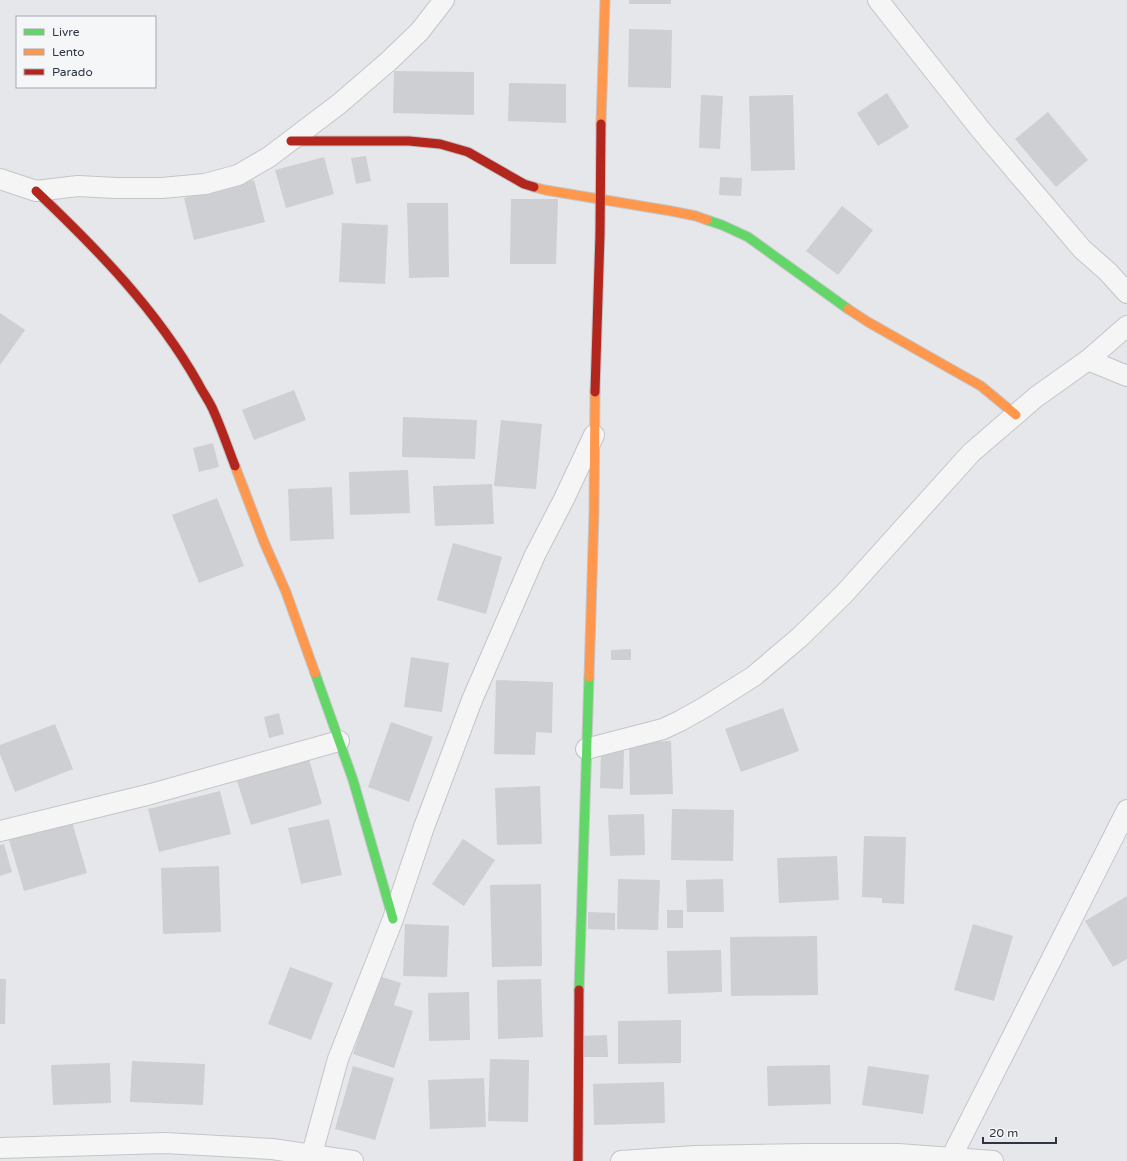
<svg xmlns="http://www.w3.org/2000/svg" width="1127" height="1161" viewBox="0 0 1127 1161" font-family="'Varela Round',sans-serif">
  <rect width="100%" height="100%" fill="#e5e7ea"/>
  <!-- building -->
  <g fill="#cecfd2">
    <rect x="629" y="0" width="42" height="4"/>
    <polygon points="629,29 672,30 671,88 628,87"/>
    <polygon points="394,71 474,72 474,115 393,113"/>
    <polygon points="509,83 566,84 566,123 508,121"/>
    <polygon points="887,93 909,127 878,146 857,113"/>
    <polygon points="701,95 723,96 720,149 699,148"/>
    <polygon points="793,95 795,170 751,171 749,96"/>
    <polygon points="1048,112 1088,160 1056,187 1015,139"/>
    <polygon points="366,156 371,181 356,184 351,158"/>
    <polygon points="324,157 334,194 286,208 275,170"/>
    <polygon points="720,177 742,178 741,196 719,195"/>
    <polygon points="254,180 265,222 194,240 184,198"/>
    <polygon points="511,199 558,199 556,264 510,264"/>
    <polygon points="407,203 448,203 449,277 409,278"/>
    <polygon points="842,206 873,230 838,275 806,251"/>
    <polygon points="342,223 388,225 385,284 339,282"/>
    <polygon points="0,313 25,330 0,365"/>
    <polygon points="294,390 306,420 254,440 242,410"/>
    <polygon points="403,417 477,420 475,459 402,457"/>
    <polygon points="501,420 542,424 536,489 494,486"/>
    <polygon points="213,443 219,467 199,472 193,448"/>
    <polygon points="408,470 410,513 350,515 349,472"/>
    <polygon points="492,484 494,524 435,526 433,486"/>
    <polygon points="332,487 334,539 290,541 288,489"/>
    <polygon points="217,498 244,566 199,583 172,515"/>
    <polygon points="453,543 502,557 486,614 437,600"/>
    <polygon points="631,649 631,660 611,660 611,650"/>
    <polygon points="411,657 449,663 442,712 404,707"/>
    <polygon points="496,680 553,682 552,733 536,732 535,755 494,754"/>
    <polygon points="783,708 799,751 741,772 725,729"/>
    <polygon points="279,713 284,734 269,738 264,717"/>
    <polygon points="391,722 433,737 409,802 368,787"/>
    <polygon points="55,724 73,769 15,792 0,754 0,745"/>
    <polygon points="671,741 673,794 630,795 629,742"/>
    <polygon points="601,750 624,751 623,789 600,788"/>
    <polygon points="309,759 322,804 251,825 237,781"/>
    <polygon points="540,786 542,844 497,845 495,788"/>
    <polygon points="220,791 231,834 159,852 148,809"/>
    <polygon points="672,809 734,810 733,861 671,860"/>
    <polygon points="644,814 645,855 610,856 608,815"/>
    <polygon points="329,819 342,875 301,884 288,828"/>
    <polygon points="72,822 87,873 24,891 9,840"/>
    <polygon points="864,836 906,837 904,904 882,903 882,898 862,897"/>
    <polygon points="463,839 495,860 464,906 432,884"/>
    <polygon points="4,844 12,872 0,876 0,845"/>
    <polygon points="837,856 839,900 779,903 777,858"/>
    <polygon points="219,866 221,932 163,934 161,868"/>
    <polygon points="618,879 660,880 658,930 617,929"/>
    <polygon points="723,879 724,912 687,912 686,880"/>
    <polygon points="541,884 542,966 492,967 490,885"/>
    <polygon points="1127,896 1127,959 1113,967 1085,921"/>
    <rect x="667" y="910" width="16" height="18"/>
    <polygon points="588,912 615,913 615,930 588,929"/>
    <polygon points="405,924 449,926 447,977 403,976"/>
    <polygon points="973,924 1013,936 994,1001 954,990"/>
    <polygon points="817,936 818,995 731,996 730,937"/>
    <polygon points="721,950 722,992 668,994 667,951"/>
    <polygon points="290,967 333,983 311,1040 268,1024"/>
    <polygon points="379,976 401,983 394,1005 413,1011 394,1068 353,1054"/>
    <polygon points="0,979 6,979 5,1024 0,1024"/>
    <polygon points="541,979 543,1037 498,1039 497,980"/>
    <polygon points="469,992 470,1040 429,1041 428,993"/>
    <polygon points="681,1020 681,1063 618,1064 618,1021"/>
    <polygon points="607,1035 608,1057 580,1057 579,1036"/>
    <polygon points="490,1059 529,1060 528,1122 488,1121"/>
    <polygon points="132,1061 205,1064 203,1105 130,1102"/>
    <polygon points="110,1063 111,1103 53,1105 51,1065"/>
    <polygon points="830,1065 831,1104 768,1106 767,1066"/>
    <polygon points="353,1066 394,1078 375,1140 335,1129"/>
    <polygon points="868,1066 929,1075 923,1114 862,1105"/>
    <polygon points="484,1078 486,1127 430,1129 428,1080"/>
    <polygon points="664,1082 665,1123 594,1125 593,1084"/>
  </g>
  <g fill="none" stroke-linecap="round" stroke-linejoin="round">
    <!-- street casing -->
    <g stroke="#c3c5c8" stroke-width="22">
      <g id="street">
        <polyline points="878,0 980,129 1082,249 1108,272 1127,293"/>
        <polyline points="0,179 36,191 78,186 116,188 162,188 205,184 238,175 269,157 339,104 390,60 420,31 444,0"/>
        <polyline points="1088,360 1127,376"/>
        <polyline points="586,749 663,729 680,721 705,707 754,676 800,637 844,594 971,453 1036,397 1088,360 1127,326"/>
        <polyline points="0,831 151,794 339,741"/>
        <polyline points="0,1148 165,1143 272,1149 353,1161"/>
        <polyline points="951,1158 1127,810"/>
        <polyline points="310,1161 338,1059 393,919 424,827 472,700 535,555 564,499 594,435"/>
        <polyline points="621,1161 695,1156 806,1154 898,1154 993,1161"/>
      </g>
    </g>
    <!-- fast casing -->
    <g stroke="#c3c5c8" stroke-width="11">
      <g id="fast">
        <polyline points="707,220 722,225 748,237 848,309"/>
        <polyline points="315,673 353,780 393,919"/>
        <polyline points="579,990 589,677"/>
      </g>
    </g>
    <!-- slow casing -->
    <g stroke="#c3c5c8" stroke-width="11">
      <g id="slow">
        <polyline points="601,124 605,0"/>
        <polyline points="534,187 545,190 671,211 696,216 707,220"/>
        <polyline points="848,309 868,322 981,386 1016,415"/>
        <polyline points="235,466 264,542 286,592 315,673"/>
        <polyline points="589,677 594,513 595,392"/>
      </g>
    </g>
    <!-- jam casing -->
    <g stroke="#c3c5c8" stroke-width="11">
      <g id="jam">
        <polyline points="291,141 409,141 440,144 468,152 524,184 534,187"/>
        <path d="M 36,191 C 97,249 156,309 198,383 C 203,393 210,402 214,412 C 222,430 228,448 235,466"/>
        <polyline points="595,392 600,234 601,124"/>
        <polyline points="578,1161 579,990"/>
      </g>
    </g>
    <!-- street -->
    <use href="#street" stroke="#f5f5f6" stroke-width="20"/>
    <!-- fast -->
    <use href="#fast" stroke="#63d668" stroke-width="9"/>
    <!-- slow -->
    <use href="#slow" stroke="#ff974d" stroke-width="9"/>
    <!-- jam -->
    <use href="#jam" stroke="#b3261e" stroke-width="9"/>
  </g>
  <!-- legend -->
  <rect x="16" y="16" width="140" height="72" fill="#f4f6f8" stroke="#a4a8af"/>
  <rect x="24" y="29" width="20" height="6" fill="#63d668" stroke="#a4a8af"/>
  <text x="52" y="36" font-size="12" fill="#2d3442">Livre</text>
  <rect x="24" y="49" width="20" height="6" fill="#ff974d" stroke="#a4a8af"/>
  <text x="52" y="56" font-size="12" fill="#2d3442">Lento</text>
  <rect x="24" y="69" width="20" height="6" fill="#b3261e" stroke="#a4a8af"/>
  <text x="52" y="76" font-size="12" fill="#2d3442">Parado</text>
  <!-- scale -->
  <path d="M983 1137v6h73v-6" fill="none" stroke="#2d3442" stroke-width="2"/>
  <text x="989" y="1137" font-size="12" fill="#2d3442" stroke="#f4f6f8" stroke-width="3" paint-order="stroke">20 m</text>
</svg>
